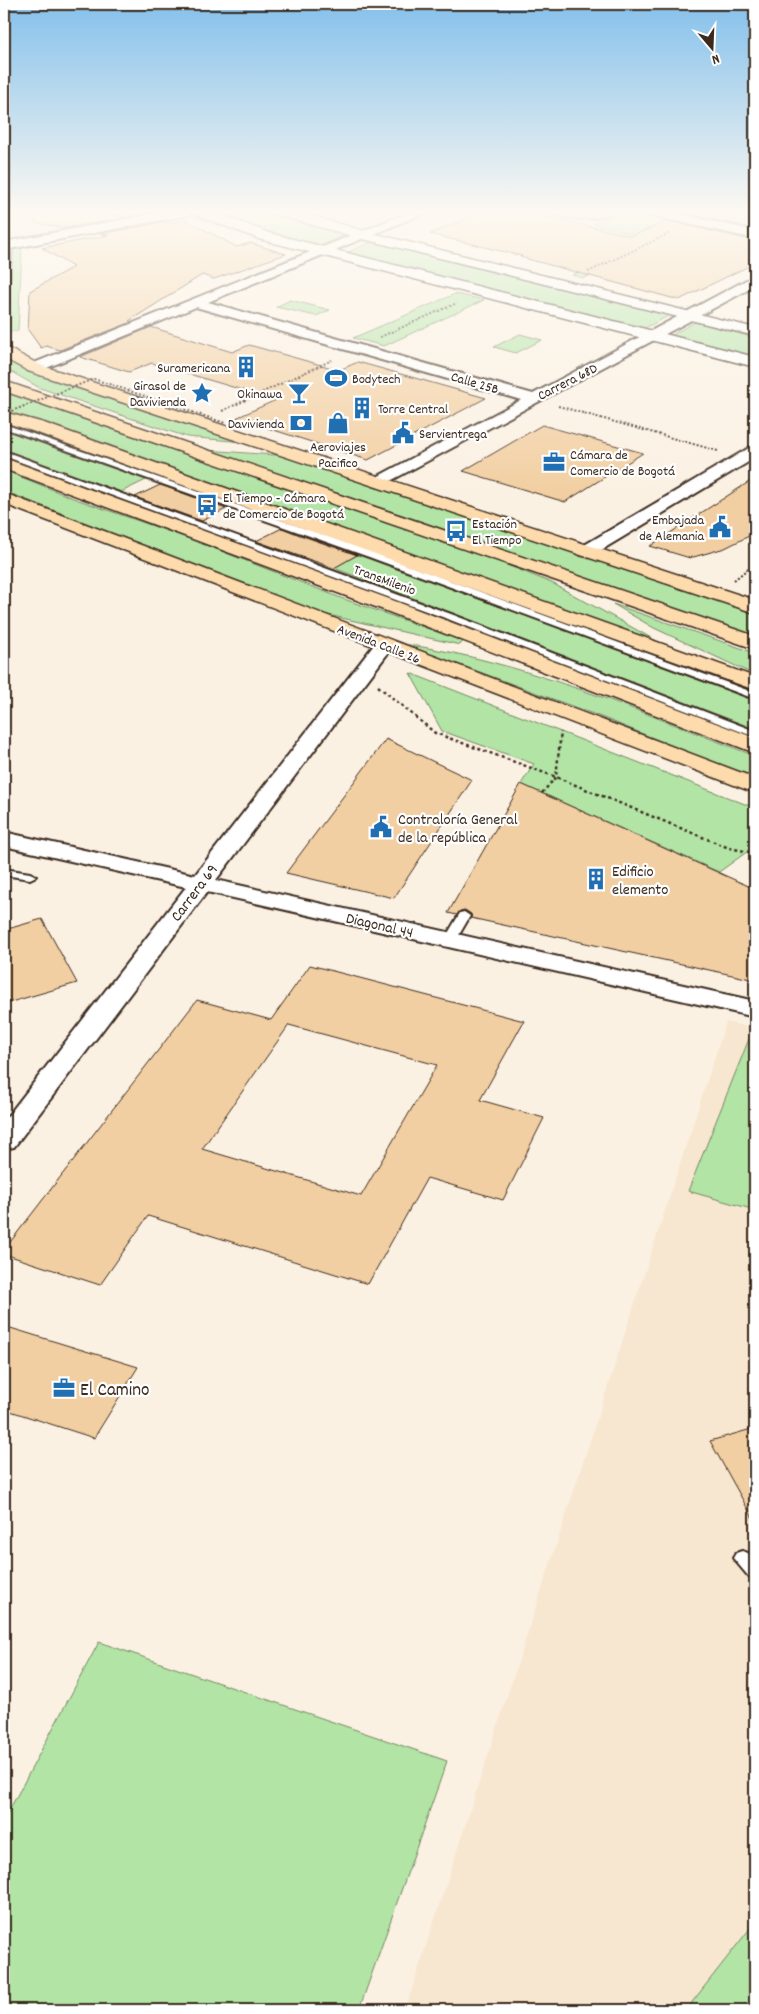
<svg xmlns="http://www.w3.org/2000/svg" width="759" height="2014" viewBox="0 0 759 2014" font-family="Dekko,sans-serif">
  <rect width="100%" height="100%" fill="#fbf1e3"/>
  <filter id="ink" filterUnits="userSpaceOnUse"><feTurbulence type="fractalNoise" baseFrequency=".02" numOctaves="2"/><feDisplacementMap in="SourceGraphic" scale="10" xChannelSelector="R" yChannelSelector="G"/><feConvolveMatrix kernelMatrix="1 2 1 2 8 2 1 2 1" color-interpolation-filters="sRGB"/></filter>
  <g filter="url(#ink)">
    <!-- built -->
    <polygon fill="#f8e7d0" points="726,1022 755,1028 755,2010 405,2010"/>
    <!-- green -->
    <g fill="#b1e4a5" stroke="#768762">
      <polygon points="209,211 268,211 347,234 323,245 253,229"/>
      <polygon points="627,211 637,211 696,225 584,278 572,275 649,238 593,224"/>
      <polygon points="371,242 672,314 643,329 346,253"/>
      <polygon points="22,247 18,331 6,332 14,248"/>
      <polygon points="455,294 484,300 384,346 353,338"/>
      <polygon points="290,300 330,310 316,316 276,307"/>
      <polygon points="695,322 755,338 755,358 670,336"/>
      <polygon points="520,334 542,340 516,353 494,347"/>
      <polygon points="4,357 20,365 254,443 187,437 40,388 8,370 4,366"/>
      <polygon points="4,392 487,557 552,583 664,645 50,427 4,413"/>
      <polygon points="4,430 146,480 121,492 4,450"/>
      <polygon points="207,450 287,456 755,613 755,637 412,518"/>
      <polygon points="4,470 73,498 193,540 341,598 463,641 460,645 324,614 283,599 4,491"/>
      <polygon points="359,554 755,701 755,729 334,568"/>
      <polygon points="613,604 755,653 755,675 654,628"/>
      <path d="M 404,644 C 527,662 640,712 755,756 L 755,779 L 596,715 Z"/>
      <polygon points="410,673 755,808 755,846 719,872 521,784 534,764 442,731"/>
      <polygon points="749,1039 755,1040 755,1210 688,1191"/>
      <polygon points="99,1642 447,1761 359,2010 4,2010 4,1820"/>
      <polygon points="755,1922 755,2010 686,2010"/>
    </g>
    <!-- building -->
    <g fill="#f2cfa2" stroke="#3b2a1e" fill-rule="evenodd">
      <polygon points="35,211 94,211 128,217 66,228 35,223"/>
      <polygon points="485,211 521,211 632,236 668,221 755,241 755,263 679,300 520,257 522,256 430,234"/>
      <polygon points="690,211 732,211 755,217 755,229 686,213"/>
      <polygon points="186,220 237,247 250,243 286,254 214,279 202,275 129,321 132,322 60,350 46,346 41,348 28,330 30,291 73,267 42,248 109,235 101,234 163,222 171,223"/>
      <polygon points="151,327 232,352 249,345 339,370 358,362 486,398 368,460 236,418 276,400 152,363 129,372 80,357"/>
      <polygon points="542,425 643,453 565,502 463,471"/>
      <polygon points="755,478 755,533 725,548 690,558 650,546"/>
      <polygon points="160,485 169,488 226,509 202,521 135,497"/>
      <polygon points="282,528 300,535 357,555 334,568 256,541"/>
      <polygon points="386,739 472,780 394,898 286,873"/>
      <polygon points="521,784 755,889 755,980 471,918 471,914 465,910 460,911 457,915 448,913"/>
      <polygon points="42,919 77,983 4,1004 4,930"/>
      <path d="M 310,965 L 524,1021 L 480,1100 L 544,1118 L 503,1200 L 427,1178 L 368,1284 L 148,1216 L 100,1285 L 4,1254 L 4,1250 L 197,1000 L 271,1020 ZM 289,1025 L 437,1065 L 361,1196 L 202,1149 Z"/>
      <polygon points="4,1326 138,1367 94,1438 4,1409"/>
      <polygon points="755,1428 755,1522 710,1441"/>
    </g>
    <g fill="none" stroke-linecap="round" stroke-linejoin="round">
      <!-- service casing -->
      <g stroke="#3b2a1e" stroke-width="4">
        <g id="service">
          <polygon points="4,424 375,553 755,693 755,699 369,557 4,428"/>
          <polygon points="4,451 451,614 755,731 755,737 445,618 4,456"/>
          <polygon points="4,869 30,873 36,876 30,879 4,875"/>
          <polygon points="464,912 470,916 456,940 454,943 446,943 444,940 460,913"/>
          <polygon points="742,1551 748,1553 755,1560 755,1579 749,1577 733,1558 736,1553"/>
        </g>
      </g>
      <!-- minor casing -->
      <g stroke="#3b2a1e" stroke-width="4">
        <g id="minor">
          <polygon points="168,211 195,211 189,215 4,250 4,242"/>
          <polygon points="412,211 430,211 208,302 533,394 750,278 755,277 755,286 379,487 373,485 371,482 373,479 521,400 196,307 39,371 29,371 27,368 29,365"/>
          <path d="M 552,211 L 613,211 C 601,221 564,221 552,211 Z"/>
          <polygon points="644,211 668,211 755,231 755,239 650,215"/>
          <polygon points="755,446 755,458 593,555 587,556 581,555 578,551 581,547 749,448"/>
          <polygon points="384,639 391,641 394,645 391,649 216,880 755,1001 755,1017 207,892 14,1147 4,1149 4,1121 186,887 4,846 4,832 195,875 377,641"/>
        </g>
      </g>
      <!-- tertiary casing -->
      <g stroke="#3b2a1e" stroke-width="3">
        <g id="tertiary">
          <polygon points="192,211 211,211 269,233 755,357 755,367 259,239 193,214"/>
          <polygon points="273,211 295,211 368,232 755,328 755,336 359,238 274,214"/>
        </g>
      </g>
      <!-- primary casing -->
      <g stroke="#3b2a1e" stroke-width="3">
        <g id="primary">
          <polygon points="4,239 11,243 11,262 4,266"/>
          <polygon points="4,346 40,365 755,600 755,613 28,371 4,358"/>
          <polygon points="4,381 755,636 755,649 4,391"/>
          <polygon points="4,412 44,423 755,677 755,690 32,431 4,422"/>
          <polygon points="4,458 395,601 755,738 755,753 381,609 4,469"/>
          <polygon points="4,493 755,778 755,793 4,504"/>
        </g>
      </g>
      <!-- path-far1 -->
      <g stroke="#3b2a1e" stroke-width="2" stroke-dasharray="2 2" stroke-linecap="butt">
        <polyline points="588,272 670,233"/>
        <polyline points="380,337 457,303"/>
        <polyline points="558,406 718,451"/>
        <polyline points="222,411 332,360"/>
        <polyline points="734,580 755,563"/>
      </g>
      <!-- path -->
      <g stroke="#3b2a1e" stroke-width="2.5" stroke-dasharray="3 3" stroke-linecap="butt">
        <polyline points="378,686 435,733 556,777 729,848 755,853"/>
        <polyline points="542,793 556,777 561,732"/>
      </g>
      <!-- service -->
      <use href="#service" fill="#fff" fill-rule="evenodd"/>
      <!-- minor -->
      <use href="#minor" fill="#fff" fill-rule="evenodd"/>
      <!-- tertiary -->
      <use href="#tertiary" fill="#fff" fill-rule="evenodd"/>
      <!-- primary -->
      <use href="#primary" fill="#fedbac" fill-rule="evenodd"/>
      <!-- path-bridge -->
      <polyline stroke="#3b2a1e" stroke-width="2" stroke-dasharray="2 2" stroke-linecap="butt" points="4,414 94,379 225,423"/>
    </g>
  </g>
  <!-- sky -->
  <linearGradient id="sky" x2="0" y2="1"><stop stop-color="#84c0eb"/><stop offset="0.43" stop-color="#fdf9f2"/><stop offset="1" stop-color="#fdf9f2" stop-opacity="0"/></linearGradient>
  <rect width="759" height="493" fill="url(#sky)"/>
  <!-- icons -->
  <defs>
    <g id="building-bare" transform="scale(1.725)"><path d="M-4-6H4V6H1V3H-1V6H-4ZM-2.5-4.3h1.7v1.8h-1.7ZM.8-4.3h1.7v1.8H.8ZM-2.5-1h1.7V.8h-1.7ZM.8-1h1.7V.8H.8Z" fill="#1f6fb2" stroke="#fff" stroke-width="2.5" paint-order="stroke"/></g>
    <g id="stadium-bare" transform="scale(1.725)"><path d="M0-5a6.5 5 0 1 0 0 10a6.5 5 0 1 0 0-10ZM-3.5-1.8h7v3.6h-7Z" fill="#1f6fb2" stroke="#fff" stroke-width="2.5" paint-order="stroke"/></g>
    <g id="sight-bare" transform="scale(1.725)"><path d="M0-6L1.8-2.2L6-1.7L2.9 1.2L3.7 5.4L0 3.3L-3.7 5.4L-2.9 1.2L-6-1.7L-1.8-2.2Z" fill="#1f6fb2" stroke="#fff" stroke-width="2.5" paint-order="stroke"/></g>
    <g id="bar-bare" transform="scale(1.725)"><path d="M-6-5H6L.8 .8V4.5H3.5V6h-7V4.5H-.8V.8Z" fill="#1f6fb2" stroke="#fff" stroke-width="2.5" paint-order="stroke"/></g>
    <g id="bank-bare" transform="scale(1.725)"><path d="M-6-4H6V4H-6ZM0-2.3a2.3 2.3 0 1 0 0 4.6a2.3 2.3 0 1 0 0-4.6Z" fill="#1f6fb2" stroke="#fff" stroke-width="2.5" paint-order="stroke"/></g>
    <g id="shop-bare" transform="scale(1.725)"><path d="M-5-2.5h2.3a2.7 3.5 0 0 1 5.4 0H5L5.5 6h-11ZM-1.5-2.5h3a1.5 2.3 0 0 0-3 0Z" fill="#1f6fb2" stroke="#fff" stroke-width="2.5" paint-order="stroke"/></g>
    <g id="civic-bare" transform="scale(1.725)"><path d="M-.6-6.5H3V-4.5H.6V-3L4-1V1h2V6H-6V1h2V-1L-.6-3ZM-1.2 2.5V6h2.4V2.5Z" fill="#1f6fb2" stroke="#fff" stroke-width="2.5" paint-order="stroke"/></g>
    <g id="office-bare" transform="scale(1.725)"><path d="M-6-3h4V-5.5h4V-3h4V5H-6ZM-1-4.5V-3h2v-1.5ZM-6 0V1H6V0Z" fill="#1f6fb2" stroke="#fff" stroke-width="2.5" paint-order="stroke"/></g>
    <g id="bus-bare" transform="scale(1.725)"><path d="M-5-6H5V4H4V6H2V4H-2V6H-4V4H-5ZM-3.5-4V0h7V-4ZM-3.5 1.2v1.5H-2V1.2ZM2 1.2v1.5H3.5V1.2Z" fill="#1f6fb2" stroke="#fff" stroke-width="2.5" paint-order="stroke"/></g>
  </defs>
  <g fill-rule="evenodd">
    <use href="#building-bare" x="246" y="367"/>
    <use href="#stadium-bare" x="336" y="378"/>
    <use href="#sight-bare" x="202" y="393"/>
    <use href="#bar-bare" x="299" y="393"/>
    <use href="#building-bare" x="362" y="408"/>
    <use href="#bank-bare" x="301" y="423"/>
    <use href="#shop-bare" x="338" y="423"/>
    <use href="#civic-bare" x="403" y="433"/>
    <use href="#office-bare" x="554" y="462"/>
    <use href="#bus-bare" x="207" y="505"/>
    <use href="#civic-bare" x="720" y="527"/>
    <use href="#bus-bare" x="456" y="531"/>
    <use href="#civic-bare" x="381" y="827"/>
    <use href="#building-bare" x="596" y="879"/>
    <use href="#office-bare" x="64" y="1388"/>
  </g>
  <g text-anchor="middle" stroke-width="4.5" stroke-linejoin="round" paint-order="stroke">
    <!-- far-poi labels -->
    <g font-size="14" fill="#3b2a1e" stroke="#fff" text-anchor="start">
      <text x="230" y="372" text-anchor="end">Suramericana</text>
      <text x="352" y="383">Bodytech</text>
      <text x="186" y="390" text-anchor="end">Girasol de<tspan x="186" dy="16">Davivienda</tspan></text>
      <text x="282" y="398" text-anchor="end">Okinawa</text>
      <text x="378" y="413">Torre Central</text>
      <text x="284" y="428" text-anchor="end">Davivienda</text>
      <text x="419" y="438">Servientrega</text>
      <text x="338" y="451" text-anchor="middle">Aeroviajes<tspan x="338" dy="16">Pacifico</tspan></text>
      <text x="570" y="459">Cámara de<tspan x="570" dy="16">Comercio de Bogotá</tspan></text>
      <text x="223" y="502">El Tiempo - Cámara<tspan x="223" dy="16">de Comercio de Bogotá</tspan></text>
      <text x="704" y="524" text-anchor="end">Embajada<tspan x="704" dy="16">de Alemania</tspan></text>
      <text x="472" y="528">Estación<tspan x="472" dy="16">El Tiempo</tspan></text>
    </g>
    <!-- far-street labels -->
    <g font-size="14" fill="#3b2a1e" stroke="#fff">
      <text transform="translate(567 381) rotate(-27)" y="5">Carrera 68D</text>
      <text transform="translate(475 382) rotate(16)" y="5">Calle 25B</text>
      <text transform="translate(385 579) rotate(20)" y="5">TransMilenio</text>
      <text transform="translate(379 643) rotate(21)" y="5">Avenida Calle 26</text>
    </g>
    <!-- poi labels -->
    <g font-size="16" fill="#3b2a1e" stroke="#fff" text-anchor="start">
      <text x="398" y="824">Contraloría General<tspan x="398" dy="18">de la república</tspan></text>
      <text x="612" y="876">Edificio<tspan x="612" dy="18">elemento</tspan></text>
    </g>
    <!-- street labels -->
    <g font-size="16" fill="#3b2a1e" stroke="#fff">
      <text transform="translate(193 892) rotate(-53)" y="6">Carrera 69</text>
      <text transform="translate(380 924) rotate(13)" y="6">Diagonal 44</text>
    </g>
    <!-- near-poi labels -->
    <g font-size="19" fill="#3b2a1e" stroke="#fff" text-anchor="start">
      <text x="80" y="1395">El Camino</text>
    </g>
  </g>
  <!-- margin -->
  <rect width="759" height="2014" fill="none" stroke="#fff" stroke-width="20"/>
  <rect x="10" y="10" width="739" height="1994" fill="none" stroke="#3b2a1e" stroke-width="2" filter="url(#ink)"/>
  <!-- north arrow -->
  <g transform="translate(712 48) rotate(161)" stroke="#ffffff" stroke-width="4" paint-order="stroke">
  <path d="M0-4L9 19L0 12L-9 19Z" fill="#3b2a1e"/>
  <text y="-8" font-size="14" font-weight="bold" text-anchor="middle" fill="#3b2a1e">N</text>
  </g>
</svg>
